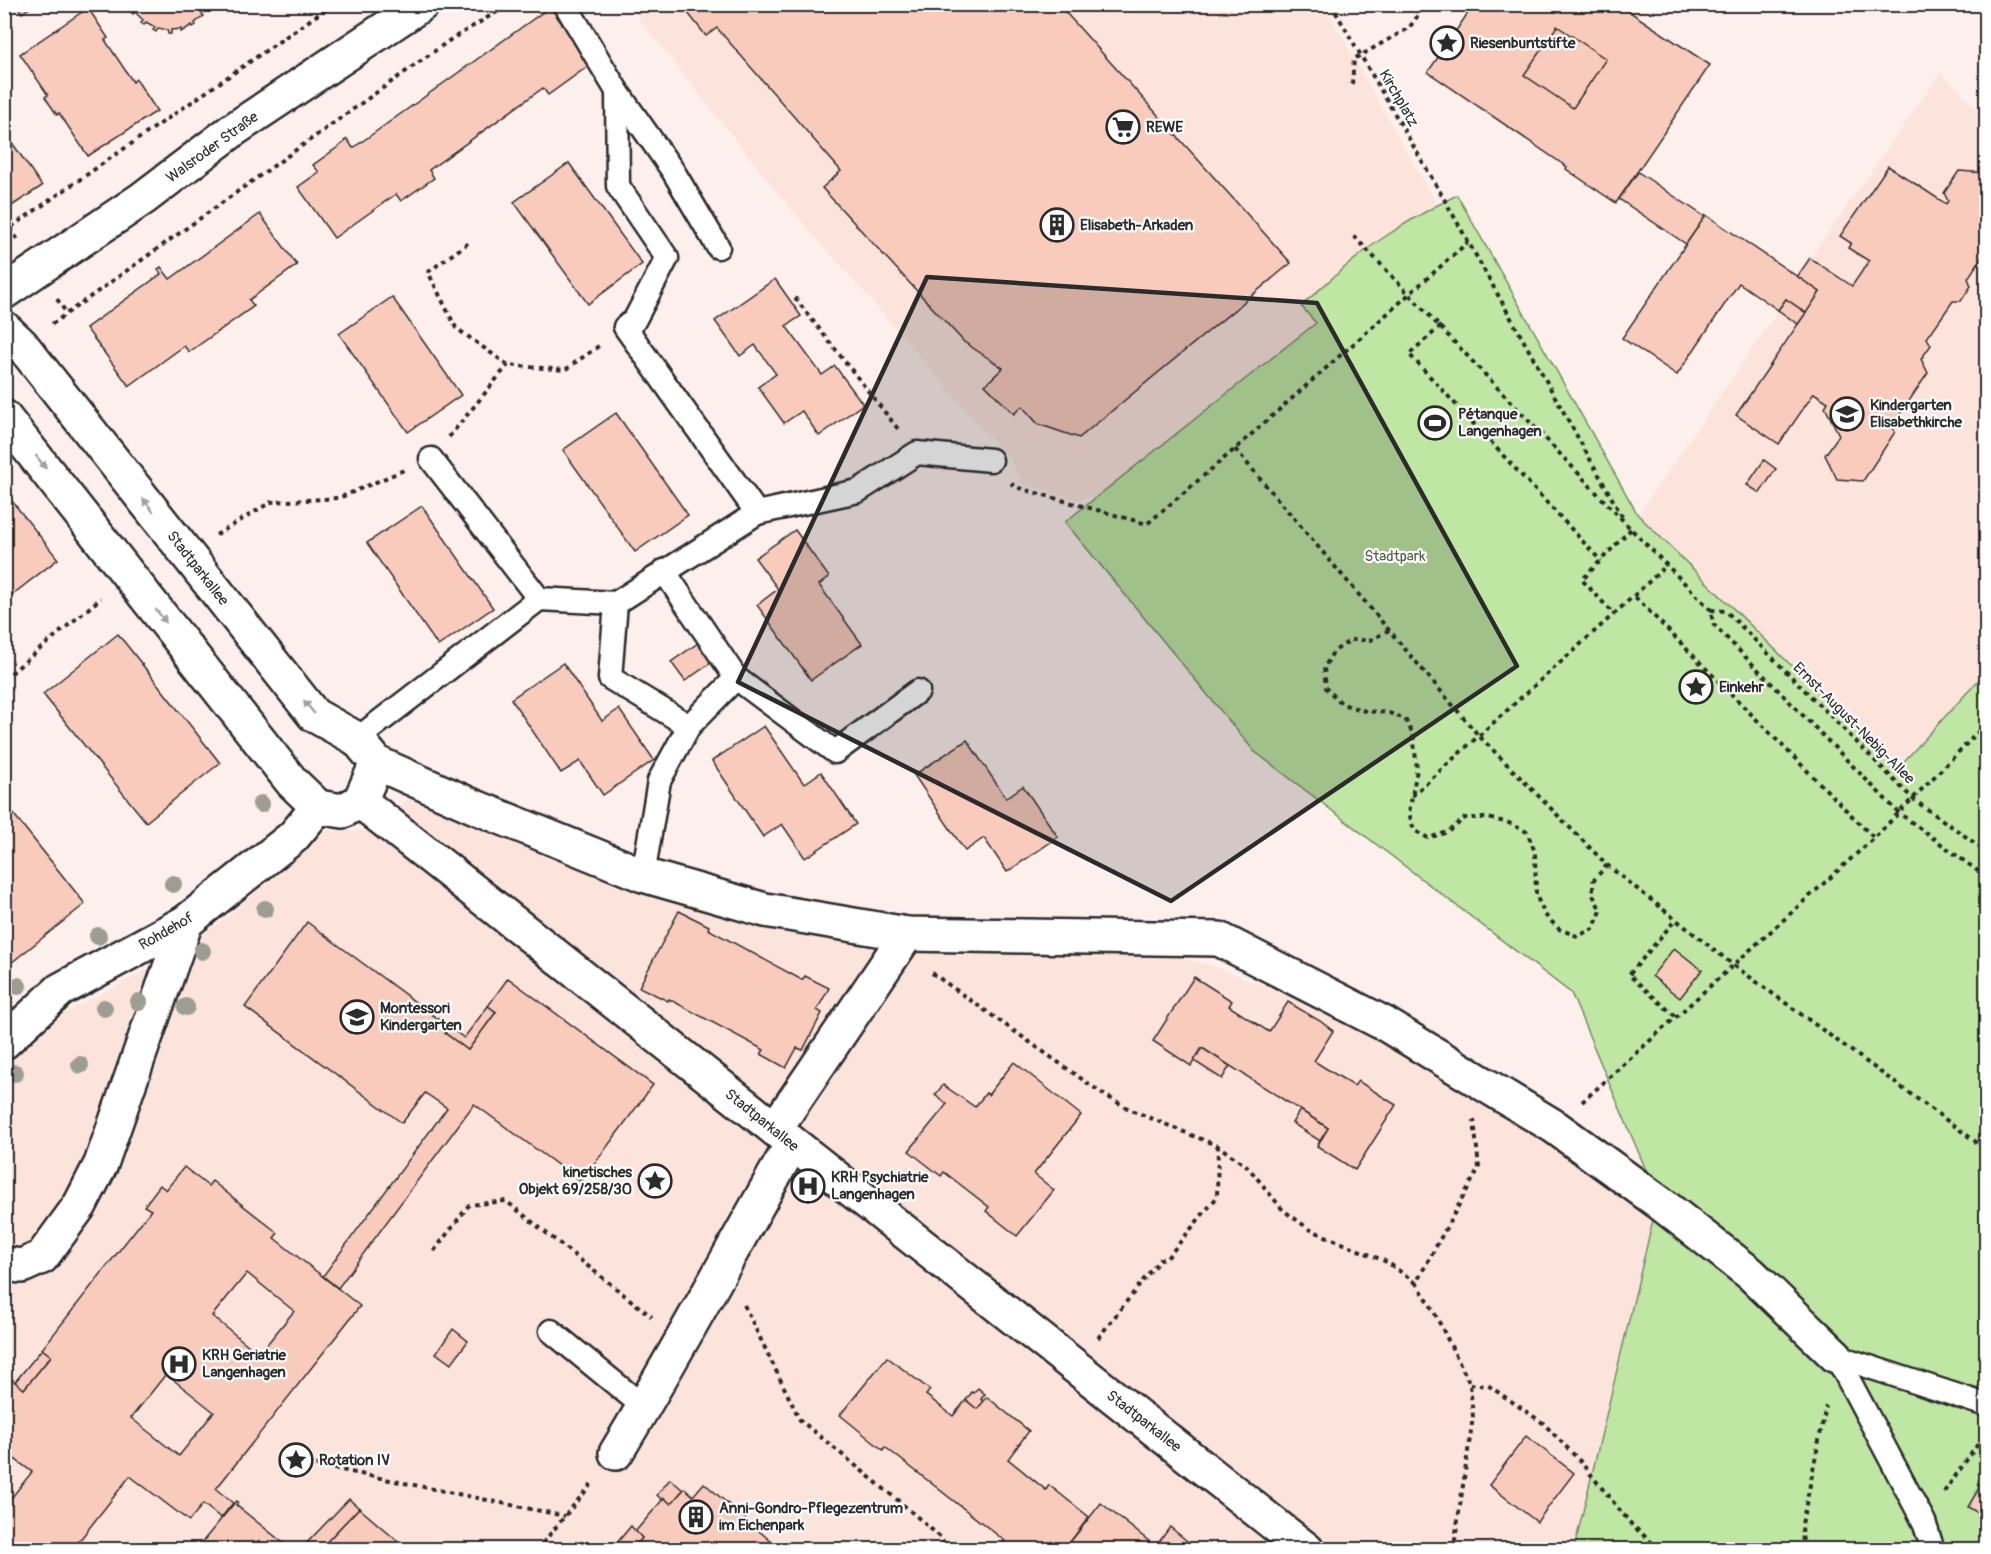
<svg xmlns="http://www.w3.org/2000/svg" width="1991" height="1554" viewBox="0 0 1991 1554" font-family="Pangolin,sans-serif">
  <rect width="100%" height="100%" fill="#fdefeb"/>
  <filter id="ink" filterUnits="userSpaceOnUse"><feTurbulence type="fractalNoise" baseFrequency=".0167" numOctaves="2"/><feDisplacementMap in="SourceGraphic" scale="12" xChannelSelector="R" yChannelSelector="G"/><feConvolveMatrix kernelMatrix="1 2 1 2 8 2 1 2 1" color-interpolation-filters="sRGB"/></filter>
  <g filter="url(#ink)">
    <!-- built -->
    <g fill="#fce4dd">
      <polygon points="628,5 1324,5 1437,205 1379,241 1301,306 1316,323 1099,495 1077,500 1022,483 1009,459 786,203"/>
      <polygon points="1941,72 1986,118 1986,672 1897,769 1638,515 1786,299 1797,277"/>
      <polygon points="408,799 642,886 1157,954 1207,964 1353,1021 1462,1081 1654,1216 1574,1549 5,1550 5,1056 32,1034 70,1010 149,969 221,922 325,831 369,831"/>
    </g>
    <!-- green -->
    <path fill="#bfe7a3" stroke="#758967" stroke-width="1.5" d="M 1457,195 L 1638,515 L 1897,769 L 1986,672 L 1986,1549 L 1574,1549 L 1654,1216 L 1660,1203 L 1571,993 L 1254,751 L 1065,522 L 1316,323 L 1301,306 C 1326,284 1352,259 1380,240 C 1405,223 1431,208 1457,195 Z"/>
    <!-- building -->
    <g fill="#f9cbbd" stroke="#2b2b2b" stroke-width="1.5" fill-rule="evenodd">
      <polygon points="16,4 35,4 22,13"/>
      <polygon points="129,4 209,4 211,5 209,8 207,6 202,15 204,16 195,23 196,25 193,27 192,25 181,32 181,29 171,30 171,34 168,34 167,30 158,28 156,32 153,30 155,27 146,22 144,25 141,23 143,20 135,12 133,14 130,11 132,9"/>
      <polygon points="681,4 1058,4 1291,263 1079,438 1038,424 1022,406 1014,414 985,385 1003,368 964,342 822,188 841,171 717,28 706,36"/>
      <polygon points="1474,4 1618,4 1710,65 1616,203 1566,169 1567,167 1428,72"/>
      <polygon points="550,7 591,64 548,95 543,88 429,170 434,178 401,201 396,194 334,238 298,187 319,172 313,165 345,142 344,141 347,139 353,148"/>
      <polygon points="88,8 108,38 105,40 133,82 136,79 157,111 88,156 59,113 57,115 45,97 48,95 20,54"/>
      <polygon points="1557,26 1606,59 1573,108 1524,75"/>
      <polygon points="4,131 42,186 4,211"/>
      <polygon points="569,163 642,264 588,304 514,202"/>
      <polygon points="1888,166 1946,204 1948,201 1944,193 1959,171 1986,173 1986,251 1968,278 1971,286 1961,301 1953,301 1927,338 1931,345 1921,359 1928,373 1892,426 1895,432 1863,481 1837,479 1825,455 1839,435 1825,407 1828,402 1814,393 1779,444 1736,415 1820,292 1797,277 1810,258 1852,286 1869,261 1848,248 1851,243 1840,236"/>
      <polygon points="1638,172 1705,217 1686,244 1619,199"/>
      <polygon points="260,214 297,265 249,300 254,306 189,352 184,346 129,386 86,328 161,274 158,269 161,267 170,279"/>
      <polygon points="1706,215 1820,292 1806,313 1786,299 1778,310 1739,283 1677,375 1622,338"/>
      <polygon points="775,279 801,316 786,326 822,375 835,366 863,404 819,436 802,411 784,423 758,387 776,374 755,345 740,356 715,321"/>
      <polygon points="392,297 461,395 408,432 339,334"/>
      <polygon points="1786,299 1806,313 1798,324 1778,310"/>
      <polygon points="616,413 688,515 635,552 563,450"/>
      <polygon points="1764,460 1776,469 1760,493 1747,485"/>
      <polygon points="4,491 58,559 4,601"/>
      <polygon points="422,506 493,608 438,646 367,543"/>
      <polygon points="795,530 829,577 819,585 862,644 811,680 757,605 778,589 755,558"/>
      <polygon points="118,634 220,763 146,822 43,694"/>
      <polygon points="701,641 715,660 685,681 671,662"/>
      <polygon points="563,663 602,721 619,709 654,760 603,795 580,761 561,773 511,699"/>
      <polygon points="764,726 804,784 821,772 856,824 805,858 782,824 763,837 712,761"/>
      <polygon points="967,740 1006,798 1023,786 1058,837 1007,872 984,838 965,851 914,775"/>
      <polygon points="4,802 85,904 11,963 4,955"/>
      <polygon points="679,911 709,926 708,929 802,980 805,976 829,988 817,1010 822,1013 803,1050 797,1048 786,1068 761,1054 764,1050 669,999 668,1001 639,987"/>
      <polygon points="307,922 449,1027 445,1033 468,1050 496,1012 488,1006 508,978 653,1085 581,1182 474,1104 338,1288 323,1276 447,1108 425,1093 402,1123 245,1007"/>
      <polygon points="1674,948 1702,970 1680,998 1652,976"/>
      <polygon points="1194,977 1232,1001 1229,1006 1269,1032 1288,1002 1320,1021 1333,1031 1314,1061 1354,1086 1358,1081 1396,1105 1355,1170 1317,1146 1328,1128 1300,1110 1202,1048 1191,1066 1153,1041"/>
      <polygon points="488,1006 496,1012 468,1050 445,1033 449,1027 464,1038"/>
      <polygon points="1202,1048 1230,1066 1222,1079 1194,1061"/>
      <polygon points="1014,1062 1081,1115 1034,1174 1054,1190 1017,1236 986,1211 989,1207 944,1172 941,1176 909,1151 947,1104 935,1095 943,1085 975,1107 986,1093 988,1095"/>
      <polygon points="1300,1110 1328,1128 1320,1141 1292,1123"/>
      <path d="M 184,1167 L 208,1186 L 212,1181 L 278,1233 L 274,1238 L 360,1306 L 216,1489 L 233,1503 L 221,1518 L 203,1504 L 189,1521 L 130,1476 L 72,1550 L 4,1550 L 4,1507 L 32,1472 L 4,1451 L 4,1373 L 24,1389 L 51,1356 L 42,1349 L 151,1210 L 144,1206 L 160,1185 L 166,1190 ZM 247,1273 L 294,1311 L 259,1354 L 212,1316 ZM 166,1374 L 214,1412 L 179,1456 L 131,1418 Z"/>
      <polygon points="453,1329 468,1341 451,1364 436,1353"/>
      <polygon points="42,1349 51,1356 24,1389 15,1382"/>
      <polygon points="887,1357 930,1390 926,1395 953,1416 966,1400 977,1409 987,1397 1029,1431 1008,1459 1046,1490 1049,1485 1089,1517 1064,1550 1009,1550 1002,1544 1005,1541 885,1447 883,1450 840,1415"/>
      <polygon points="978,1388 985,1394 981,1399 984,1401 977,1409 966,1400 972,1392 974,1393"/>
      <polygon points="1526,1436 1574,1473 1537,1522 1489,1485"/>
      <polygon points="1986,1476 1986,1518 1968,1507"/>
      <polygon points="670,1479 683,1490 671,1504 664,1498 662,1500 657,1495"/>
      <polygon points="704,1483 781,1550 632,1550 642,1538 635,1532 664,1498 671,1504 685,1488 693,1496"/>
      <polygon points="349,1499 359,1508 319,1550 300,1550"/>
      <polygon points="236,1501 238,1503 236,1505 292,1550 203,1550 199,1546"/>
      <polygon points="1101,1503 1155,1546 1159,1542 1169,1550 1064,1550"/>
      <polygon points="359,1508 401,1544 396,1550 319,1550"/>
      <polygon points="631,1526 642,1538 632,1550 611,1550"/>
      <polygon points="1170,1527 1197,1549 1197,1550 1169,1550 1159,1542"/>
      <polygon points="401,1544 408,1550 396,1550"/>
    </g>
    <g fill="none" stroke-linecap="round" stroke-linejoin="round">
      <!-- lane casing -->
      <g stroke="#2b2b2b" stroke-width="27">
        <g id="lane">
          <polyline points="565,4 617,91 673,171 718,247"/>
          <polyline points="617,91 618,186 667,258 634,321 625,327 757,513 858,491 917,453 991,460"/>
          <polyline points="431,459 539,599 616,603 757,513"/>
          <polyline points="664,571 736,678 835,752 918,691"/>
          <polyline points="616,603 610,678 689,726 659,781 643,875"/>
          <polyline points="689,726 736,678"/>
          <polyline points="357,739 539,599"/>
          <polyline points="551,1331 644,1407"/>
          <polyline points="1836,1356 1924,1522 1933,1550"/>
          <polyline points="1836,1356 1986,1405"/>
        </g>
      </g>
      <!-- street casing -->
      <g stroke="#2b2b2b" stroke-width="38">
        <g id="street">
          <polyline points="4,328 21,344 314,715 357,739 377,763 360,801 343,811 318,807 292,782 4,417"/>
          <polyline points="377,763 473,806 643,875 765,910 907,934 1219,939 1385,1024 1555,1127 1660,1203 1751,1274 1836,1356"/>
          <polyline points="360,801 1307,1550"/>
          <polyline points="4,1042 60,990 186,922 293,837 318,807"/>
          <polyline points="775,1129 907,934"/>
          <polyline points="4,1264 22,1266 42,1257 80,1205 101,1164 186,922"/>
          <path d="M 616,1453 C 678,1351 733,1247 792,1144"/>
        </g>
      </g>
      <!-- secondary casing -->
      <g stroke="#2b2b2b" stroke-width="38">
        <polyline id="secondary" points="4,292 142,199 233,130 422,4"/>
      </g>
      <!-- path -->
      <g stroke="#2b2b2b" stroke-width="4" stroke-dasharray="4.5 4.5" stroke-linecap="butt">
        <polyline points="1331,4 1447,204 1623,518"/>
        <polyline points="1352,84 1354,59 1409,28 1426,4"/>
        <polyline points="10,228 18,240"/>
        <polyline points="4,232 333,4"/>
        <polyline points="1354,236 1631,529 1711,610 1713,624 1899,813 1986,877"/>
        <polyline points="468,243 428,272 456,328 508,365 565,370 600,345"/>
        <polyline points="795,298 898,429"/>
        <polyline points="57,299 67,314"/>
        <polyline points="52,324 450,40 510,4"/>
        <polyline points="1441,326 1409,354 1601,561"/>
        <polyline points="449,437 508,365"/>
        <polyline points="1235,449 1479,736 1607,865 1732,964 1986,1149"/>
        <polyline points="1011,483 1015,487 1147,524 1235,449 1468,242"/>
        <polyline points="1631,529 1582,580 1614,614 1667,565"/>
        <polyline points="216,535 271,502 339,498 404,470"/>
        <polyline points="1635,597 1874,838"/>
        <polyline points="1711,610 1726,611 1913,799 1986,851"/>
        <polyline points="1389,630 1371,640 1351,640 1333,652 1324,668 1326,688 1342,704 1365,711 1389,713 1405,719 1413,734 1417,769 1409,813 1414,830 1428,838 1448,832 1465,818 1488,818 1509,823 1527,832 1535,852 1536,895 1545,915 1559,929 1577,936 1593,929 1601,911 1593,895 1593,881 1607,865"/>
        <polyline points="4,679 101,598"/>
        <polyline points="1978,733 1986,739"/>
        <polyline points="1412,796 1614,614"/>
        <polyline points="932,973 1103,1094 1131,1110 1218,1146 1247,1166 1283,1210 1309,1229 1387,1262 1416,1283"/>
        <polyline points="1675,1016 1629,975 1676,919"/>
        <polyline points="1582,1102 1874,838 1986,724"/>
        <polyline points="434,1251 469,1205 506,1201 652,1317"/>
        <polyline points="744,1305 800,1420 900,1502 939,1536 949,1550"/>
        <polyline points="1098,1338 1160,1259 1167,1258 1217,1197 1218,1146"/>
        <polyline points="1470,1384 1489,1386 1543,1423 1579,1460 1632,1525 1660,1550"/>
        <polyline points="307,1463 565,1516"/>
        <polyline points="1944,1492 1983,1437"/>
        <polyline points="537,1550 593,1482"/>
        <polyline points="1451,1550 1455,1540 1473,1417 1470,1384 1429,1302 1416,1283 1479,1168 1474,1120"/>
        <polyline points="1803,1550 1802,1524 1826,1406"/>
      </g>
      <!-- lane -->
      <use href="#lane" stroke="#fff" stroke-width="22"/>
      <!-- street -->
      <use href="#street" stroke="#fff" stroke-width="33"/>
      <!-- secondary -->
      <use href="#secondary" stroke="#fff" stroke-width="33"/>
    </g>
    <!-- trees -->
    <g fill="#9e9d92">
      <circle cx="261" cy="804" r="9"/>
      <circle cx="173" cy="884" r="9"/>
      <circle cx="265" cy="909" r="9"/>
      <circle cx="98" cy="936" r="9"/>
      <circle cx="202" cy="951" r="9"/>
      <circle cx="18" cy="986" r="9"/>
      <circle cx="139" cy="1002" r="9"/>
      <circle cx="186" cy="1007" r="9"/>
      <circle cx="104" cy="1008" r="9"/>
      <circle cx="80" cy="1065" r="9"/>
      <circle cx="15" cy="1073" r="9"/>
    </g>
    <!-- one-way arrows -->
    <defs><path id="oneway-solid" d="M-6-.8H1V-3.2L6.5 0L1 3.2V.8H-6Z" transform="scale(1.5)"/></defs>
    <g fill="#a0a0a0">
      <use href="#oneway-solid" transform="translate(41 462) rotate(52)"/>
      <use href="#oneway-solid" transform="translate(148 505) rotate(-128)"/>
      <use href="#oneway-solid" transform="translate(161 616) rotate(52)"/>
      <use href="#oneway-solid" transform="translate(309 707) rotate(-129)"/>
    </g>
  </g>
  <!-- marked area -->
  <path fill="#2b2b2b" fill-opacity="0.2" stroke="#2b2b2b" stroke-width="4.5" stroke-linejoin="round" d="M 927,277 L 1317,303 L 1517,666 L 1171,901 L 738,682 Z"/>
  <!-- icons -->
  <defs>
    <g id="sight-ring" transform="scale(1.725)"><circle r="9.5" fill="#fff" stroke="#2b2b2b" stroke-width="1.5"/><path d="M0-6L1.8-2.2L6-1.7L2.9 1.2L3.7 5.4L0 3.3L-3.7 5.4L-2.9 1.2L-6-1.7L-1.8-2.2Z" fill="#2b2b2b"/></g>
    <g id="supermarket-ring" transform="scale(1.725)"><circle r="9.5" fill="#fff" stroke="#2b2b2b" stroke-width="1.5"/><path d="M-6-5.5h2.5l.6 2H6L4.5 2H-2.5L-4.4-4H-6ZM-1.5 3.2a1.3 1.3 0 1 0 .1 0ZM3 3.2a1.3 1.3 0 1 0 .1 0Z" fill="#2b2b2b"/></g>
    <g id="building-ring" transform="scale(1.725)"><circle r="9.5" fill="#fff" stroke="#2b2b2b" stroke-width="1.5"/><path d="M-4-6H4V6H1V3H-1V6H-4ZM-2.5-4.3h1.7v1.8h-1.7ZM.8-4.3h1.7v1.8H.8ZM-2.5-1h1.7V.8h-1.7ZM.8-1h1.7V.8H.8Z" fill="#2b2b2b"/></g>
    <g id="school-ring" transform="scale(1.725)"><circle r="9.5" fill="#fff" stroke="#2b2b2b" stroke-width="1.5"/><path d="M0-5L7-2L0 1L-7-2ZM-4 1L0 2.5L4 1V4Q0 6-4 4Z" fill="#2b2b2b"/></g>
    <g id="stadium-ring" transform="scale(1.725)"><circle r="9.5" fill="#fff" stroke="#2b2b2b" stroke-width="1.5"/><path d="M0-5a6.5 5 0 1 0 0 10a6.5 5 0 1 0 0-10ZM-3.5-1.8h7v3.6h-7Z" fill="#2b2b2b"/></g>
    <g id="hospital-ring" transform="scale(1.725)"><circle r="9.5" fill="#fff" stroke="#2b2b2b" stroke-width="1.5"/><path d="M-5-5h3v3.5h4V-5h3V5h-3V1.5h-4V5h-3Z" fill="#2b2b2b"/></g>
  </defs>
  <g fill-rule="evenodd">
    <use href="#sight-ring" x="1447" y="43"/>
    <use href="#supermarket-ring" x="1123" y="127"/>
    <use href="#building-ring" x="1057" y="225"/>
    <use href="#school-ring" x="1847" y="414"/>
    <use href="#stadium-ring" x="1435" y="423"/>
    <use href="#sight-ring" x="1696" y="687"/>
    <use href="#school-ring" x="357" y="1017"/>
    <use href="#sight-ring" x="655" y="1181"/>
    <use href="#hospital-ring" x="808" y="1186"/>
    <use href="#hospital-ring" x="179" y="1364"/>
    <use href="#sight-ring" x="296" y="1460"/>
    <use href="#building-ring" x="696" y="1517"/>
  </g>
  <g text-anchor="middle" stroke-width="4.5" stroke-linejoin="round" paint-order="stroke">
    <!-- poi labels -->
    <g font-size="15" font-weight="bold" fill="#2b2b2b" stroke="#fff" text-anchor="start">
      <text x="1470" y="48">Riesenbuntstifte</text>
      <text x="1146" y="132">REWE</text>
      <text x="1080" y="230">Elisabeth-Arkaden</text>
      <text x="1870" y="410">Kindergarten<tspan x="1870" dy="17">Elisabethkirche</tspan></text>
      <text x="1458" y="419">Pétanque<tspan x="1458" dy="17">Langenhagen</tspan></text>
      <text x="1719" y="692">Einkehr</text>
      <text x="380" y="1013">Montessori<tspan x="380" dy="17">Kindergarten</tspan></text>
      <text x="632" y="1177" text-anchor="end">kinetisches<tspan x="632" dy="17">Objekt 69/258/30</tspan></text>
      <text x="831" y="1182">KRH Psychiatrie<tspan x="831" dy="17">Langenhagen</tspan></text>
      <text x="202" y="1360">KRH Geriatrie<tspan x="202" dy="17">Langenhagen</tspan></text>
      <text x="319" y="1465">Rotation IV</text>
      <text x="719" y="1513">Anni-Gondro-Pflegezentrum<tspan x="719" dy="17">im Eichenpark</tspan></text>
    </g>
    <!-- street labels -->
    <g font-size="15" fill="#2b2b2b" stroke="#fff">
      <text transform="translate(1399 98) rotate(60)" y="5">Kirchplatz</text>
      <text transform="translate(212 147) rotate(-36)" y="5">Walsroder Straße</text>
      <text transform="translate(198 568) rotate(52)" y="5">Stadtparkallee</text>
      <text transform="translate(1854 723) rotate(45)" y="5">Ernst-August-Nebig-Allee</text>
      <text transform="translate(166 931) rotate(-30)" y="5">Rohdehof</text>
      <text transform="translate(762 1120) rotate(39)" y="5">Stadtparkallee</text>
      <text transform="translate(1144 1421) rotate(38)" y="5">Stadtparkallee</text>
    </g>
    <!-- park labels -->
    <g font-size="15" fill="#505a49" stroke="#fff">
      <text x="1395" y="561">Stadtpark</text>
    </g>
  </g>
  <!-- margin -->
  <rect width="1991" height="1554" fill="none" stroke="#fff" stroke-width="24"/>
  <rect x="12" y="12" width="1967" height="1530" fill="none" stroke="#2b2b2b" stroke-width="2" filter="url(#ink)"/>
</svg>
